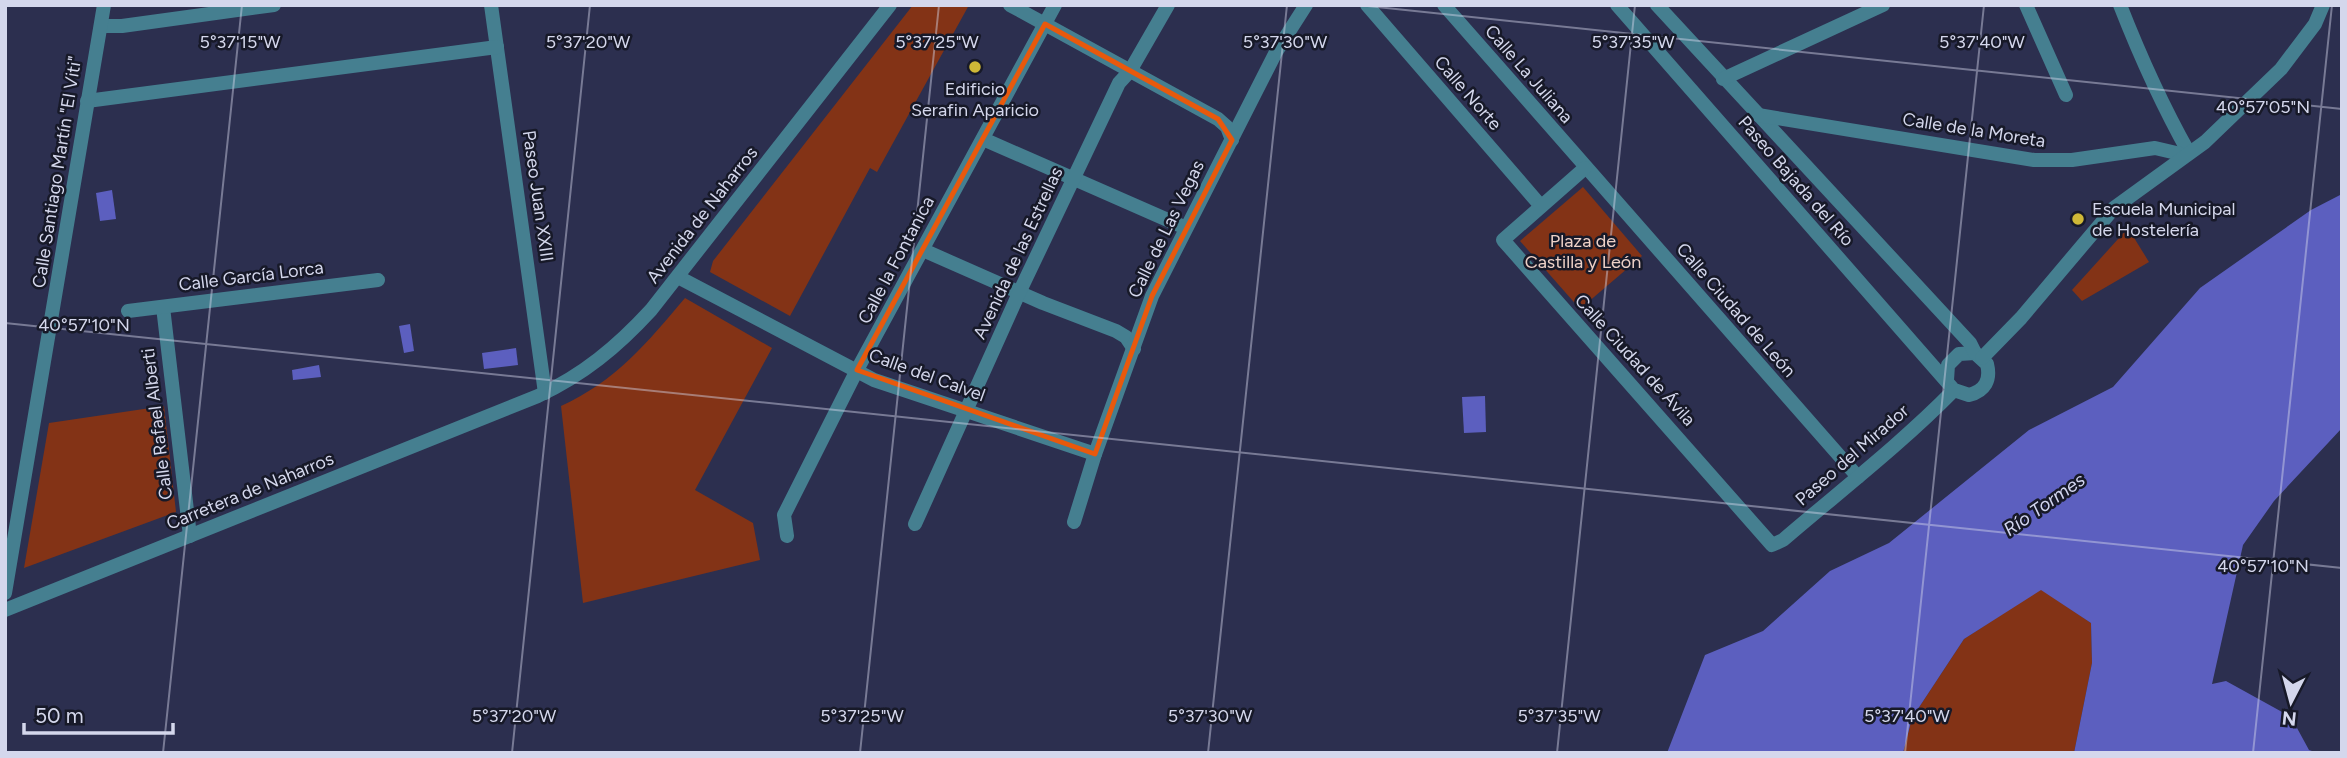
<svg xmlns="http://www.w3.org/2000/svg" width="2347" height="758" viewBox="0 0 2347 758" font-family="Figtree,sans-serif">
  <rect width="100%" height="100%" fill="#2c2f4f"/>
  <!-- green -->
  <g fill="#833316">
    <polygon points="913,5 969,5 877,172 870,168 790,316 710,272 713,261"/>
    <polygon points="1583,187 1642,256 1580,309 1520,241"/>
    <polygon points="2128,228 2149,262 2082,301 2072,290"/>
    <path d="M 685,298 L 772,348 L 695,490 L 753,523 L 760,560 L 583,603 L 561,406 C 616,381 647,343 685,298 Z"/>
    <polygon points="164,406 176,512 24,568 49,423"/>
    <polygon points="2041,589 2091,623 2092,663 2074,753 1903,753 1912,718 1964,639"/>
  </g>
  <!-- water -->
  <g fill="#5c5fbf">
    <polygon points="112,190 116,219 100,221 96,193"/>
    <polygon points="2342,194 2342,428 2274,501 2243,545 2212,684 2226,681 2291,717 2309,750 2318,753 2074,753 2092,663 2091,623 2041,590 1964,639 1912,718 1903,753 1667,753 1705,655 1763,631 1830,571 1889,543 2029,430 2113,387 2200,288 2311,210"/>
    <polygon points="410,324 414,351 404,353 399,326"/>
    <polygon points="516,348 518,365 484,369 482,353"/>
    <polygon points="319,365 321,377 293,380 292,370"/>
    <polygon points="1485,396 1486,432 1464,433 1462,397"/>
  </g>
  <g fill="none" stroke-linecap="round" stroke-linejoin="round">
    <!-- street -->
    <g stroke="#457f90" stroke-width="14">
      <polyline points="491,5 545,393"/>
      <polyline points="1010,5 1218,119 1227,127 1232,140"/>
      <polyline points="1367,5 1540,205"/>
      <polyline points="1444,5 1858,477"/>
      <path d="M 1617,5 L 1954,390 L 1969,395 C 1985,391 1991,380 1987,364 L 1975,353 L 1959,354 L 1948,365 L 1947,380"/>
      <polyline points="1657,5 1970,343 1975,353"/>
      <polyline points="2026,5 2066,95"/>
      <path d="M 2120,5 C 2140,56 2162,105 2189,153"/>
      <polyline points="101,26 122,26 274,5"/>
      <polyline points="1723,79 1883,5"/>
      <polyline points="87,101 497,47"/>
      <polyline points="1758,115 2034,160 2072,160 2155,148 2185,155"/>
      <polyline points="983,139 1186,228"/>
      <path d="M 1585,168 L 1503,240 L 1772,545 L 1783,540 C 1840,491 1901,444 1954,390"/>
      <polyline points="923,250 1043,303 1116,331 1126,337 1134,349"/>
      <polyline points="678,277 874,380 1095,454"/>
      <polyline points="163,307 190,536"/>
      <polyline points="128,311 378,280"/>
      <polyline points="1982,358 2021,318 2114,208 2205,142 2281,69 2315,24 2323,5"/>
      <polyline points="1074,522 1095,454 1152,296 1276,52 1306,5"/>
      <polyline points="915,524 1019,293 1119,83 1130,71 1168,5"/>
      <polyline points="787,536 784,515 857,370 1055,5"/>
      <polyline points="5,593 104,5"/>
      <path d="M 5,610 L 538,396 C 583,375 617,347 651,310 L 890,5"/>
    </g>
  </g>
  <!-- marked area -->
  <path fill="none" stroke="#e8590c" stroke-width="5" stroke-linejoin="round" d="M 1045,24 L 1218,119 L 1232,140 L 1152,296 L 1095,454 L 857,370 Z"/>
  <!-- ticks -->
  <path fill="none" stroke="#d4d7ec" stroke-width="2" stroke-opacity="0.45" d="M 1358,5 L 2342,109M 5,323 L 2342,568M 163,753 L 242,5M 512,753 L 590,5M 860,753 L 939,5M 1208,753 L 1287,5M 1557,753 L 1635,5M 1905,753 L 1984,5M 2253,753 L 2332,5"/>
  <!-- markers -->
  <g fill="#cfb837" stroke="#171928" stroke-width="2.5">
    <circle cx="975" cy="67" r="7"/>
    <circle cx="2078" cy="219" r="7"/>
  </g>
  <g text-anchor="middle" stroke-width="5" stroke-linejoin="round" paint-order="stroke">
    <!-- street labels -->
    <g font-size="18" fill="#d4d7ec" stroke="#171928">
      <text transform="translate(1529 74) rotate(49)" y="6">Calle La Juliana</text>
      <text transform="translate(1468 93) rotate(49)" y="6">Calle Norte</text>
      <text transform="translate(1974 130) rotate(9)" y="6">Calle de la Moreta</text>
      <text transform="translate(57 172) rotate(-81)" y="6">Calle Santiago Martín "El Viti"</text>
      <text transform="translate(1796 181) rotate(49)" y="6">Paseo Bajada del Río</text>
      <text transform="translate(538 196) rotate(82)" y="6">Paseo Juan XXIII</text>
      <text transform="translate(702 215) rotate(-52)" y="6">Avenida de Naharros</text>
      <text transform="translate(1166 229) rotate(-64)" y="6">Calle de Las Vegas</text>
      <text transform="translate(1018 253) rotate(-65)" y="6">Avenida de las Estrellas</text>
      <text transform="translate(896 260) rotate(-62)" y="6">Calle la Fontanica</text>
      <text transform="translate(251 276) rotate(-7)" y="6">Calle García Lorca</text>
      <text transform="translate(1736 310) rotate(49)" y="6">Calle Ciudad de León</text>
      <text transform="translate(1635 360) rotate(48)" y="6">Calle Ciudad de Ávila</text>
      <text transform="translate(927 375) rotate(20)" y="6">Calle del Calvel</text>
      <text transform="translate(157 424) rotate(-97)" y="6">Calle Rafael Alberti</text>
      <text transform="translate(1852 455) rotate(-41)" y="6">Paseo del Mirador</text>
      <text transform="translate(250 491) rotate(-22)" y="6">Carretera de Naharros</text>
    </g>
    <!-- poi labels -->
    <g font-size="18" fill="#d4d7ec" stroke="#171928">
      <text x="975" y="95">Edificio<tspan x="975" dy="21">Serafin Aparicio</tspan></text>
      <text x="2092" y="215" text-anchor="start">Escuela Municipal<tspan x="2092" dy="21">de Hostelería</tspan></text>
    </g>
    <!-- park labels -->
    <g font-size="18" fill="#eed1c7" stroke="#171928">
      <text x="1583" y="247">Plaza de<tspan x="1583" dy="21">Castilla y León</tspan></text>
    </g>
    <!-- water labels -->
    <g font-size="19" font-style="italic" fill="#d2d5ef" stroke="#171928">
      <text transform="translate(2044 504) rotate(-35)" y="7">Río Tormes</text>
    </g>
  </g>
  <g font-size="18" text-anchor="middle" fill="#d4d7ec" stroke="#171928" stroke-width="5" stroke-linejoin="round" paint-order="stroke">
    <text x="240" y="48">5°37'15"W</text>
    <text x="588" y="48">5°37'20"W</text>
    <text x="937" y="48">5°37'25"W</text>
    <text x="1285" y="48">5°37'30"W</text>
    <text x="1633" y="48">5°37'35"W</text>
    <text x="1982" y="48">5°37'40"W</text>
    <text x="2263" y="113">40°57'05"N</text>
    <text x="84" y="331">40°57'10"N</text>
    <text x="2263" y="572">40°57'10"N</text>
    <text x="514" y="722">5°37'20"W</text>
    <text x="862" y="722">5°37'25"W</text>
    <text x="1210" y="722">5°37'30"W</text>
    <text x="1559" y="722">5°37'35"W</text>
    <text x="1907" y="722">5°37'40"W</text>
  </g>
  <!-- border -->
  <rect width="2347" height="758" fill="none" stroke="#d4d7ec" stroke-width="14"/>
  <!-- north arrow -->
  <g transform="translate(2291 702) rotate(186)" stroke="#171928" stroke-width="5" paint-order="stroke">
  <path d="M0-5L12 26L0 18L-12 26Z" fill="#d4d7ec"/>
  <text y="-10" font-size="19" font-weight="bold" text-anchor="middle" fill="#d4d7ec">N</text>
  </g>
  <!-- scale -->
  <path d="M24 723v10h149v-10" fill="none" stroke="#d4d7ec" stroke-width="3.5"/>
  <text x="35" y="723" font-size="21" fill="#d4d7ec" stroke="#171928" stroke-width="5" paint-order="stroke">50 m</text>
</svg>
